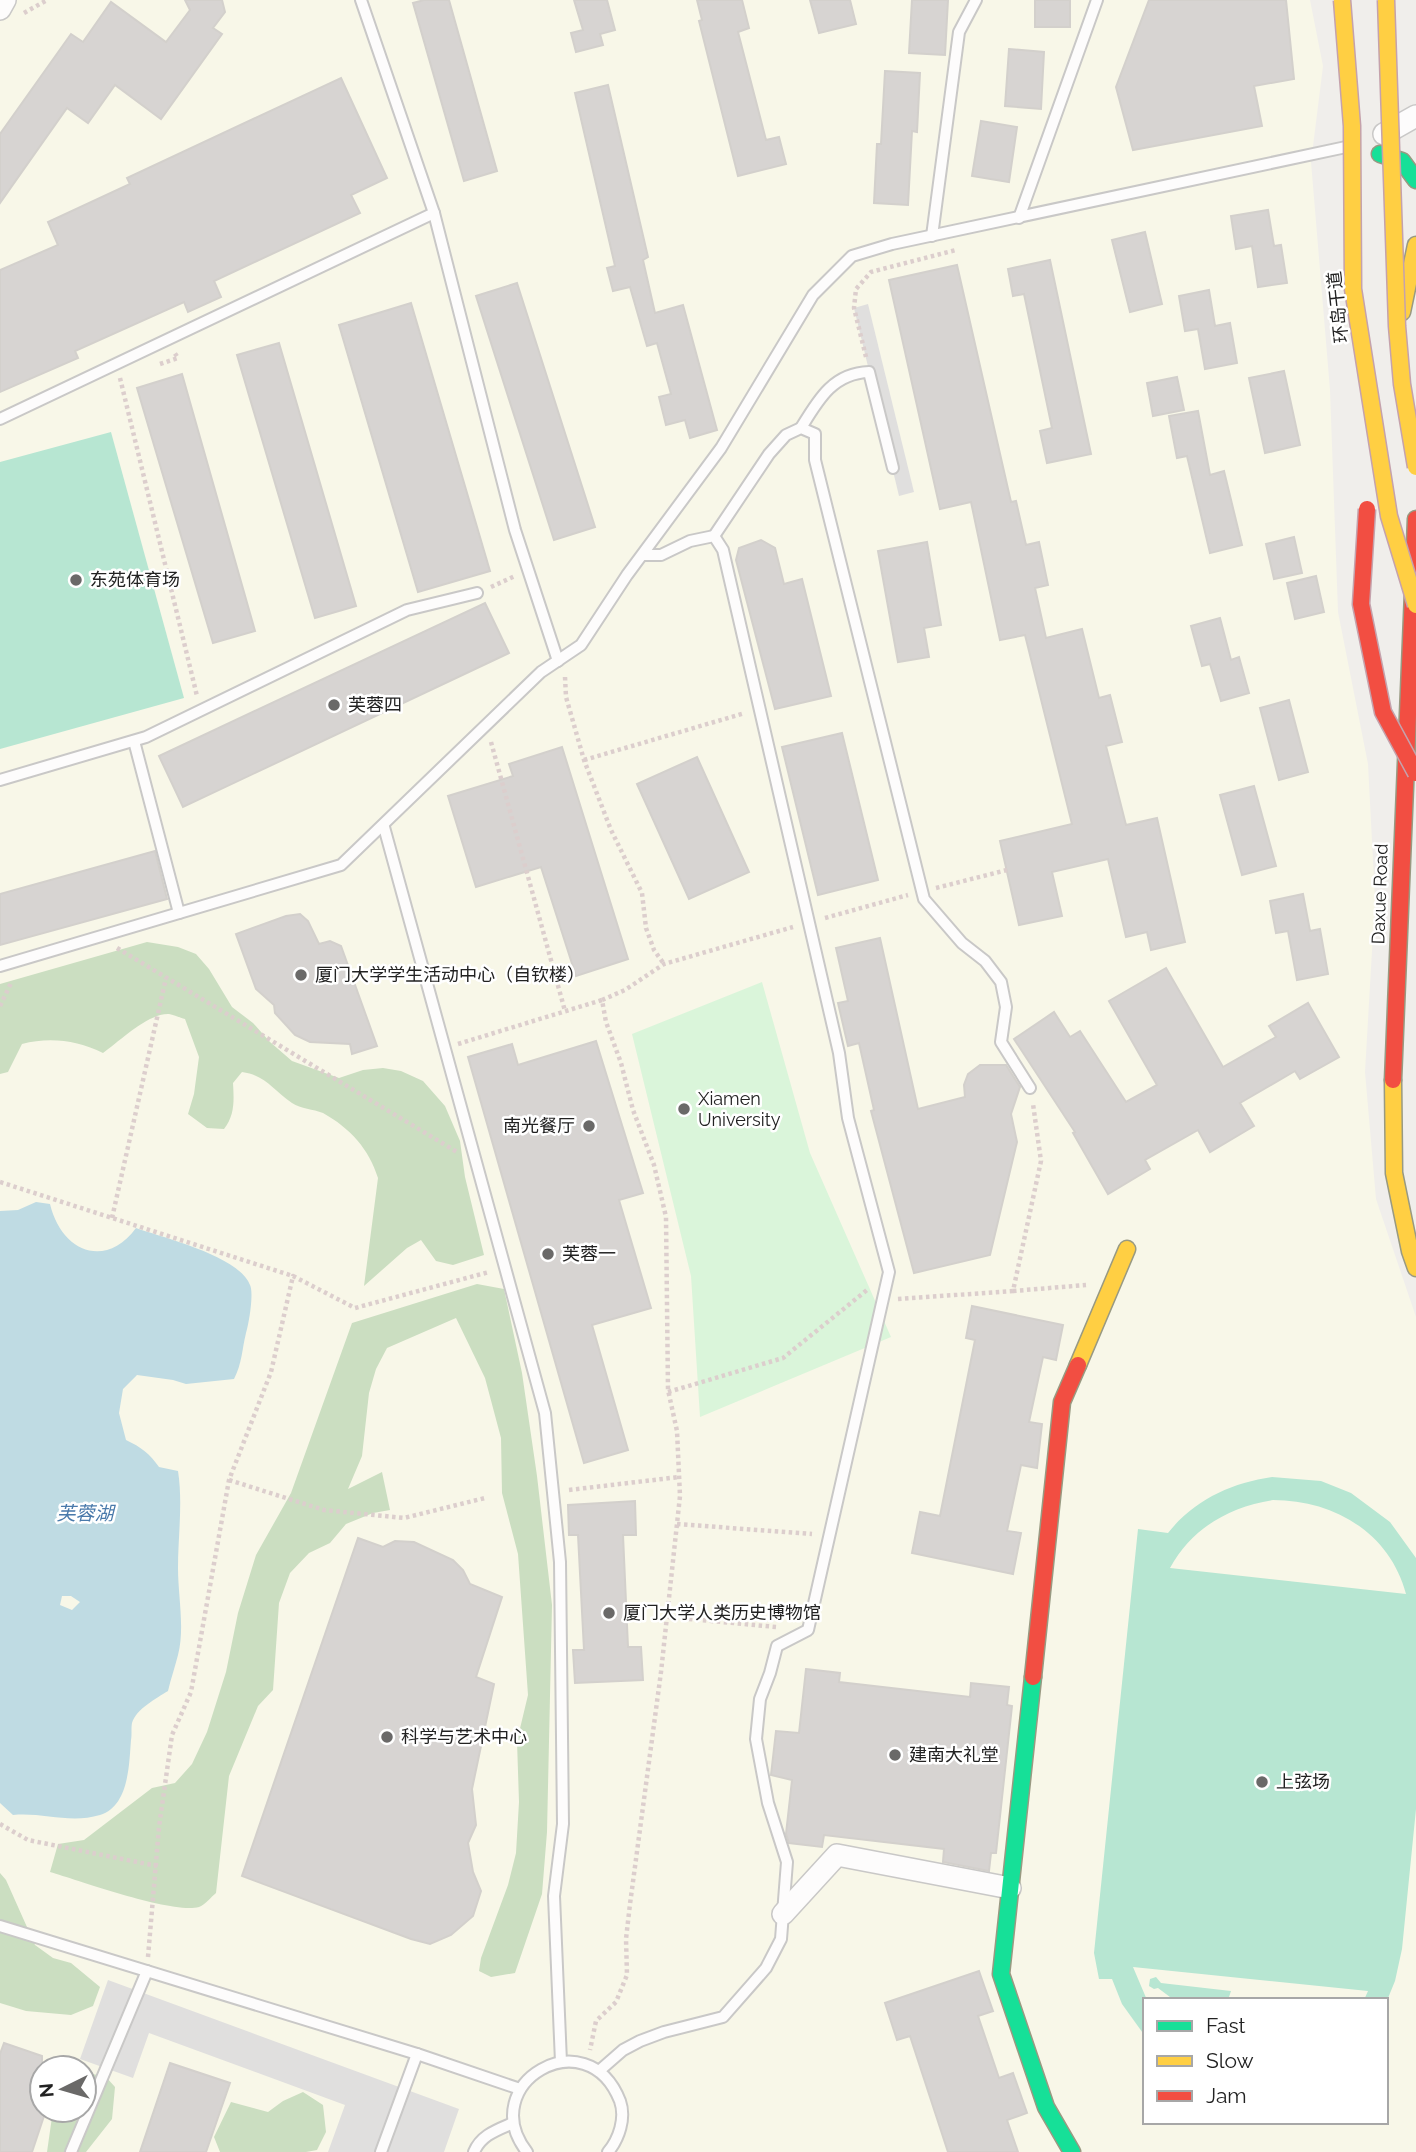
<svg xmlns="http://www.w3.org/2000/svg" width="1416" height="2152" viewBox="0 0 1416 2152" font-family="Raleway,'Noto Sans SC',sans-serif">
  <rect width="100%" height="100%" fill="#f0eeeb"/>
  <!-- education -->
  <path fill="#f8f7e8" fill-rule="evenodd" d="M 0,0 L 1310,0 L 1323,66 L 1311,162 L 1330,390 L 1338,612 L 1368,764 L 1375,899 L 1365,1072 L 1376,1199 L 1416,1317 L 1416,2152 L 0,2152 ZM 1145,2000 L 1386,2000 L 1386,2122 L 1145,2122 ZM 42,2068 L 84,2068 L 84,2110 L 42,2110 Z"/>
  <!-- forest -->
  <g fill="#cbdec1">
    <path d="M 147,942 L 178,947 L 196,954 L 209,969 L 232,1007 L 253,1023 L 270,1042 L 292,1061 L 339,1078 L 363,1070 L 383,1068 L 401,1071 L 423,1081 L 445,1106 L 460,1141 L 465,1177 L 484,1255 L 453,1265 L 436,1261 L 421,1240 L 407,1248 L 364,1286 L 378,1178 C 369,1149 350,1128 323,1113 C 313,1109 301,1109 292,1103 C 273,1090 265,1075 242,1072 L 233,1083 C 234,1100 235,1115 224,1129 L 207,1128 L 188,1114 L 194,1094 L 199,1057 L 185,1019 C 181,1018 174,1015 169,1014 C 148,1013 120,1041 103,1053 C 77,1040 49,1037 22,1044 L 8,1072 L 0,1074 L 0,984 Z"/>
    <path d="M 477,1284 L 504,1289 L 522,1373 L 537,1476 L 552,1605 L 547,1832 L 542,1894 L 515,1973 L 491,1977 L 479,1971 L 481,1958 L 508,1885 L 516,1853 L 519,1802 L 517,1741 L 528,1695 L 518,1554 L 502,1493 L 501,1438 L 485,1378 L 456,1318 L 387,1348 L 376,1369 L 369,1393 L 362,1456 L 348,1489 L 382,1472 L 390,1510 L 373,1513 L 346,1524 L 330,1543 L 309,1553 L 290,1573 L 279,1603 L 273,1690 L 258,1706 L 229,1776 L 216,1893 C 211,1897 205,1905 199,1907 C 171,1914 81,1881 50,1872 L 58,1844 L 84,1840 L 152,1788 L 175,1783 L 192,1764 L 207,1732 L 226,1672 L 238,1613 L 256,1555 L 291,1493 L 352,1323 Z"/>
    <polygon points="0,1873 6,1880 35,1945 53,1958 71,1963 100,1987 93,2006 71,2015 26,2011 0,2003"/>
    <polygon points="84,2072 106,2077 115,2087 112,2119 86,2152 47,2152 53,2110 84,2110"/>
    <polygon points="303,2092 323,2105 326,2132 317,2150 306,2152 220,2152 214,2137 231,2102 268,2112 283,2101"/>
  </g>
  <!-- park -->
  <polygon fill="#daf5da" points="762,982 810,1153 891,1337 700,1417 691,1276 632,1034"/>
  <!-- pitch -->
  <g fill="#b7e6d2" fill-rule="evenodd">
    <polygon points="111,432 184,698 0,749 0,462"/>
    <path d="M 1272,1477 L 1321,1481 L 1351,1493 L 1390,1522 L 1416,1558 L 1416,1809 L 1402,1949 L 1395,1981 L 1386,2003 L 1386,2000 L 1364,2000 L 1368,1991 L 1133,1967 L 1147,2000 L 1145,2000 L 1145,2036 L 1122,2004 L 1112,1979 L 1099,1979 L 1094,1953 L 1138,1529 L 1168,1533 C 1194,1500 1231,1483 1272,1477 ZM 1273,1500 C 1334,1500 1390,1533 1406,1594 L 1170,1568 C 1192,1528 1229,1507 1273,1500 Z"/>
    <polygon points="1156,1977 1161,1983 1231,1991 1228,2000 1174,2000 1158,1988 1154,1989 1149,1986 1150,1979"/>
  </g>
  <!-- parking -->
  <g fill="#e0dfde">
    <polygon points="868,304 914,492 899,496 854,308"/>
    <polygon points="108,1980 459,2109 444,2152 328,2152 345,2105 149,2033 133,2078 80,2059"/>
  </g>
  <!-- water -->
  <path fill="#bfdbe3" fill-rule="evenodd" d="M 36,1202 L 50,1204 C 61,1251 105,1270 136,1228 C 164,1238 239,1256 250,1285 C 254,1293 249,1323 246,1333 C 242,1349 242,1364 234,1379 L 186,1384 L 173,1380 L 137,1375 L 123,1389 L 119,1413 L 126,1440 C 141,1447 150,1454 159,1467 L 178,1471 C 183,1503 178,1536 178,1568 C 178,1596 185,1628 178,1655 C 175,1667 171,1678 168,1691 C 157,1698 136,1709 132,1723 C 131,1728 132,1735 131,1740 C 129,1765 129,1806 100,1815 C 70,1824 42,1812 13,1815 L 0,1803 L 0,1211 L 18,1210 ZM 62,1596 L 71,1596 L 80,1602 L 72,1610 L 60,1605 Z"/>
  <!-- building -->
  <g fill="#d7d4d2" stroke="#d3d0cc" stroke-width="2">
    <polygon points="185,0 222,0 225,12 213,28 222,34 161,119 115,85 88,123 67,108 0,203 0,134 71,34 83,42 111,2 166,42 190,10"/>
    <polygon points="424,0 449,0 497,171 464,181 413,3"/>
    <polygon points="574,0 607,0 615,30 600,34 603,45 576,52 571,33 583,30"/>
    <polygon points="697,0 742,0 749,28 738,32 766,140 779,137 786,164 738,176 699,21 702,20"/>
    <polygon points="810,0 850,0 856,24 819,33"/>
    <polygon points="912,0 948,0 945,55 909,53"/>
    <rect x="1035" y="0" width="35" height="27"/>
    <polygon points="1149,0 1286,0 1294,79 1254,86 1262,126 1133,150 1116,87"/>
    <polygon points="1009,49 1044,52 1041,109 1005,106"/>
    <polygon points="885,71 920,73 917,132 912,131 908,205 874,203 877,144 881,144"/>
    <polygon points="341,78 387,178 351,195 360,213 214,281 221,297 188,312 184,302 75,351 78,358 0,392 0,270 58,245 48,222 130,184 127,178"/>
    <polygon points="608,85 648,257 643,260 655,313 683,305 717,430 690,438 685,420 666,425 659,397 671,394 657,343 647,346 630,287 613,291 607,268 615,266 575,93"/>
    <polygon points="981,121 1017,127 1009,182 972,176"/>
    <polygon points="1268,210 1274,246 1281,245 1287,283 1258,287 1252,246 1236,249 1231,216"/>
    <polygon points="1145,232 1162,304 1130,312 1112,240"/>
    <polygon points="1050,260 1091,454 1047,463 1040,431 1052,428 1024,294 1013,296 1008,269"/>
    <polygon points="957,265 1011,502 1016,501 1026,545 1039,542 1048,585 1035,588 1046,638 1082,629 1099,698 1110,695 1122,742 1106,746 1126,825 1157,818 1185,942 1151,950 1147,932 1126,937 1108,859 1052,872 1062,916 1019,925 1000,841 1072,824 1025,635 1000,640 971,502 940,509 889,280"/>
    <polygon points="517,283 595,527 554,540 476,296"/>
    <polygon points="1209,290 1215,326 1230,323 1237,363 1205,369 1198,329 1185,331 1179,296"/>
    <polygon points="411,303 490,571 418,592 339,325"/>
    <polygon points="279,343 356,606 315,618 237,355"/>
    <polygon points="1284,371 1300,445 1265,453 1249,378"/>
    <polygon points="182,374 255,631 213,643 137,388"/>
    <polygon points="1177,377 1184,410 1153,416 1147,383"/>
    <polygon points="1198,411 1210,475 1224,471 1242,545 1210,553 1187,456 1177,458 1169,416"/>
    <polygon points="1294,537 1302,573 1274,579 1266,544"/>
    <polygon points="761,540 775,548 784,584 802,579 831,696 775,709 736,560 739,548"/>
    <polygon points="927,542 941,625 924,628 929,657 898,662 878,551"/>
    <polygon points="1316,576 1324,612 1295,619 1287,583"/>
    <polygon points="485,603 509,653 183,807 159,756"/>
    <polygon points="1220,618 1231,660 1239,657 1249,693 1221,701 1210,664 1202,666 1191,626"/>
    <polygon points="1289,700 1308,772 1279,780 1260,708"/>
    <polygon points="842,733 878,880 818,895 782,747"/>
    <polygon points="562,747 628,959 576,976 541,867 476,887 448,796 513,776 509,764"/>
    <polygon points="697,757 749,872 689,899 637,784"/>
    <polygon points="1254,786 1276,866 1242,875 1220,795"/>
    <polygon points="155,851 167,899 0,945 0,894"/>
    <polygon points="1303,894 1310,931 1320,929 1328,974 1297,980 1288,931 1276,933 1270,901"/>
    <polygon points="300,914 308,921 319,944 330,941 341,946 377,1046 352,1054 350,1044 310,1042 295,1035 275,1013 274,1005 256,989 236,934 286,916"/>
    <polygon points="880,938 918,1109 965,1097 964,1085 968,1074 980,1065 1006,1065 1020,1087 1011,1114 1017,1142 990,1255 914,1273 871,1111 874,1110 859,1043 848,1046 838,1003 848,1001 836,948"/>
    <polygon points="1166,968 1223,1067 1276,1037 1269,1026 1308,1003 1339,1057 1300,1079 1295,1071 1240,1103 1254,1126 1210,1152 1198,1130 1145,1160 1150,1169 1108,1194 1073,1133 1075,1132 1014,1039 1054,1012 1070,1037 1080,1031 1126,1102 1157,1085 1109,1001"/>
    <polygon points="596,1041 643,1193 619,1200 651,1308 592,1325 628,1450 584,1463 468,1057 512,1044 518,1065"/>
    <polygon points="972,1306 1063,1325 1056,1360 1043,1357 1029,1422 1042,1424 1037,1468 1021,1465 1007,1531 1021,1533 1013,1574 912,1553 920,1512 940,1516 975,1340 966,1338"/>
    <polygon points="635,1501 636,1535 623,1535 628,1647 641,1647 643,1680 575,1683 573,1650 584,1650 578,1535 569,1535 568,1505"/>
    <polygon points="358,1538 383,1547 395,1541 414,1542 453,1560 463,1570 470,1584 502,1597 476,1677 494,1684 472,1789 476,1825 468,1843 473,1872 481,1891 473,1916 451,1935 430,1944 411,1939 242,1876"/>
    <polygon points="806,1669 840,1673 839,1682 970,1697 971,1683 1009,1687 1007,1705 1012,1706 996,1853 991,1853 989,1871 943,1862 944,1849 824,1835 822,1847 789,1843 786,1834 792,1780 771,1775 776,1731 799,1733"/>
    <polygon points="979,1971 993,2011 978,2016 999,2078 1013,2073 1027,2113 1007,2120 1018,2152 948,2152 910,2036 897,2040 885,2003"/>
    <polygon points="4,2043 42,2056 42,2110 46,2110 32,2152 0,2152 0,2054"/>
    <polygon points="170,2063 230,2083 206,2152 140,2152"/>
  </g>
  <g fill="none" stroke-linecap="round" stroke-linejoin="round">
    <!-- lane casing -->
    <g stroke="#c9c8c7" stroke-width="14">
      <g id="lane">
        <polyline points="361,0 434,213 515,530 558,661"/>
        <polyline points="1019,218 1097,0"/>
        <polyline points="932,236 959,32 976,0"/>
        <polyline points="0,419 434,213"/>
        <path d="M 801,428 C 818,400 833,373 869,372 L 893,468"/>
        <polyline points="714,536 769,454 786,435 801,428 815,434 815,460 924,899 962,943 985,961 1001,982 1006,1007 1001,1042 1030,1088"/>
        <polyline points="134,741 179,913"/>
        <polyline points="0,780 146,737 407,610 477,593"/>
        <polyline points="384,827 545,1413 560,1562 563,1824 554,1896 561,2062"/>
        <polyline points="0,966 341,865 541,672 581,645 627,575 721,448 813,295 852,256 892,244 1346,147"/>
        <polyline points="0,1926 417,2054 520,2089"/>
        <polyline points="599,2071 623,2050 640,2041 664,2032 723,2017 766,1968 781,1939 787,1862 768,1803 756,1739 760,1699 770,1673 777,1646 808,1630 889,1272 848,1118 839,1053 723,550 714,536 690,541 661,555 643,555"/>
        <polyline points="71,2152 147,1971"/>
        <polyline points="381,2152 417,2054"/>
        <path d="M 474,2152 C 481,2135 497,2130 513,2123"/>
        <path d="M 527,2152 C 474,2084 587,2017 620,2101 C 626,2118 619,2139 608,2152"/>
      </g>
    </g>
    <!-- street casing -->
    <g stroke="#c9c8c7" stroke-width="24">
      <g id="street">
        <polyline points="0,9 5,0"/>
        <polyline points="1384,134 1416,116"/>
        <polyline points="783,1914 837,1855 1010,1888"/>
      </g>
    </g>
    <!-- fast casing -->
    <g stroke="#999a82" stroke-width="19">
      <g id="fast">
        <polyline points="1380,154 1402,161 1416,180"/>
        <polyline points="1033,1677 1001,1974 1046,2107 1072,2152"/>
      </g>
    </g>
    <!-- slow casing -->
    <g stroke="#999a82" stroke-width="19">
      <g id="slow">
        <polyline points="1402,312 1416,245"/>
        <polyline points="1393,1080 1394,1173 1410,1251 1416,1268"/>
        <polyline points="1078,1365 1127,1249"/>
      </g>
    </g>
    <!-- jam casing -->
    <g stroke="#999a82" stroke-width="19">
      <g id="jam">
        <polyline points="1393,1080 1416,519"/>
        <polyline points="1033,1677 1062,1402 1078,1365"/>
      </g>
    </g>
    <!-- path -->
    <g stroke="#dccecd" stroke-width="4.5" stroke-dasharray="3.5 3.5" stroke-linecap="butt">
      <polyline points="24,13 47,0"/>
      <polyline points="866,357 854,308 856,289 871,272 956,250"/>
      <polyline points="160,364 178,358 174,352"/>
      <polyline points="120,378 197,696"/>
      <polyline points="491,587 515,576"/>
      <polyline points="565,677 566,697 584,760 611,830 642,893 646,928 654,950 664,964"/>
      <polyline points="491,742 565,1011"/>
      <polyline points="584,760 745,713"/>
      <polyline points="936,888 1007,870"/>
      <polyline points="825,918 908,895"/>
      <polyline points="117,948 457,1152"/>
      <polyline points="602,1000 625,990 664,964 793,927"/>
      <polyline points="0,1006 12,981"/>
      <polyline points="458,1044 602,1000 606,1022 621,1063 633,1110 654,1165 666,1217 668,1390 677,1431 680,1496 661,1672 630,1904 626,1939 627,1975 616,2002 596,2021 590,2050"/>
      <polyline points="0,1182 293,1276"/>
      <polyline points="112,1218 166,978"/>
      <polyline points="1013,1291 1086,1285"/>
      <polyline points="898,1299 1013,1291 1041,1161 1033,1104"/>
      <polyline points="668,1392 783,1358 867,1290"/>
      <polyline points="229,1480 324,1510 404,1518 485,1498"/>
      <polyline points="569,1490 679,1477"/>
      <polyline points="677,1524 812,1534"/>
      <polyline points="668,1617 776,1627"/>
      <polyline points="0,1824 28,1840 157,1866"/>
      <polyline points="148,1957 159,1827 172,1735 191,1692 229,1480 271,1372 293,1276 355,1308 489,1272"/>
    </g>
    <!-- lane -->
    <use href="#lane" stroke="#fdfcfc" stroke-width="10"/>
    <!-- street -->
    <use href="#street" stroke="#fdfcfc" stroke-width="21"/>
    <!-- fast -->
    <use href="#fast" stroke="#16e098" stroke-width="16"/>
    <!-- slow -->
    <use href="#slow" stroke="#ffcf43" stroke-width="16"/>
    <!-- jam -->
    <use href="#jam" stroke="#f24e42" stroke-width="16"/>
    <!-- slow-bridge casing -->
    <g stroke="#c5a2ac" stroke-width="19" stroke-linecap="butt">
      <g id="slow-bridge">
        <polyline points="1342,0 1352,126 1353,289 1389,516 1416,605"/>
        <polyline points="1386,0 1397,326 1402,384 1416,467"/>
      </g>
    </g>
    <!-- jam-bridge casing -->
    <g stroke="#c5a2ac" stroke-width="19" stroke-linecap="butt">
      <polyline id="jam-bridge" points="1367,509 1361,604 1383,712 1416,773"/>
    </g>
    <!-- slow-bridge -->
    <use href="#slow-bridge" stroke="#ffcf43" stroke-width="16"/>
    <!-- jam-bridge -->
    <use href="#jam-bridge" stroke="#f24e42" stroke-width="16"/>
  </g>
  <!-- markers -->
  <g fill="#6a6968" stroke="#fff" stroke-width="2.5">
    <circle cx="76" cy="580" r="7"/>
    <circle cx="334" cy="705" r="7"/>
    <circle cx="301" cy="975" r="7"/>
    <circle cx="684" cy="1109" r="7"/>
    <circle cx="589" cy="1126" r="7"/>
    <circle cx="548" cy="1254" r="7"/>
    <circle cx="609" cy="1613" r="7"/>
    <circle cx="387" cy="1737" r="7"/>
    <circle cx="895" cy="1755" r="7"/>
    <circle cx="1262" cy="1782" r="7"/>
  </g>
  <g text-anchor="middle" stroke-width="5" stroke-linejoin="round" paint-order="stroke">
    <!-- street labels -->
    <g font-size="18" fill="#222" stroke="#fff">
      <text transform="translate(1338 307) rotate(-96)" y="6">环岛干道</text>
      <text transform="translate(1380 894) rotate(-88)" y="6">Daxue Road</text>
    </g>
    <!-- poi labels -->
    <g font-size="18" fill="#222" stroke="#fff" text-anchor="start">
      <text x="90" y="586">东苑体育场</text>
      <text x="348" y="711">芙蓉四</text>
      <text x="315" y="981">厦门大学学生活动中心（自钦楼）</text>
      <text x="698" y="1105">Xiamen<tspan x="698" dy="21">University</tspan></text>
      <text x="575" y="1132" text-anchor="end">南光餐厅</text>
      <text x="562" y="1260">芙蓉一</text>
      <text x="623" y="1619">厦门大学人类历史博物馆</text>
      <text x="401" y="1743">科学与艺术中心</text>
      <text x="909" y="1761">建南大礼堂</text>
      <text x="1276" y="1788">上弦场</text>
    </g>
    <!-- water labels -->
    <g font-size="19" font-style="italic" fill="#4a7aab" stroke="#fff">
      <text x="85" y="1520">芙蓉湖</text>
    </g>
  </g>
  <!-- legend -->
  <rect x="1143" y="1998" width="245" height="126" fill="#ffffff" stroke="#a7a7a7" stroke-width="2"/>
  <rect x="1157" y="2021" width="35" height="10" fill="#16e098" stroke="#a7a7a7" stroke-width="2"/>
  <text x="1206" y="2033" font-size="21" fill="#222222">Fast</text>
  <rect x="1157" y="2056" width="35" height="10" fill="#ffcf43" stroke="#a7a7a7" stroke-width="2"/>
  <text x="1206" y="2068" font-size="21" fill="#222222">Slow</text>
  <rect x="1157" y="2091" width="35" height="10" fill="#f24e42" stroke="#a7a7a7" stroke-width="2"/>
  <text x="1206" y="2103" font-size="21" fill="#222222">Jam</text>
  <!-- north arrow -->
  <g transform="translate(63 2089) rotate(265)"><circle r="33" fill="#ffffff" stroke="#a7a7a7" stroke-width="2"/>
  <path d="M0-5L12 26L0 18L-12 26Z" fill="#6a6968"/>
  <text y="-10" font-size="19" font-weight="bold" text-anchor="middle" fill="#222222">N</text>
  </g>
</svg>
